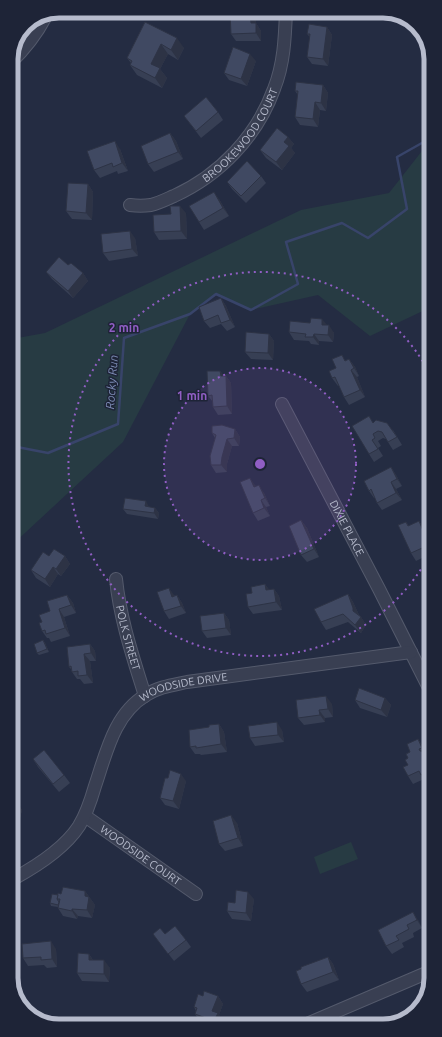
<svg xmlns="http://www.w3.org/2000/svg" width="442" height="1037" viewBox="0 0 442 1037" font-family="Ubuntu,sans-serif">
  <rect width="100%" height="100%" fill="#242c42"/>
  <!-- green -->
  <g fill="#273b43">
    <polygon points="429,142 429,308 370,336 318,295 251,310 216,294 190,314 123,442 12,545 12,339 45,333 301,210 389,193"/>
    <polygon points="351,842 358,859 320,874 314,857"/>
  </g>
  <g fill="none" stroke-linecap="round" stroke-linejoin="round">
    <!-- stream -->
    <polyline stroke="#38446a" stroke-width="2.5" points="12,446 48,453 118,424 124,338 190,314 216,294 251,310 298,284 286,242 342,223 368,238 407,209 397,157 429,139"/>
    <!-- minor casing -->
    <g stroke="#545a6c" stroke-width="14">
      <g id="minor">
        <path d="M 11,62 C 25,49 37,33 46,16"/>
        <path id="s1" d="M 130,205 C 137,206 144,206 151,205 C 159,203 167,199 174,196 C 220,175 257,136 274,89 C 284,64 285,38 286,11"/>
        <path id="s2" d="M 282,404 L 379,589 L 430,690"/>
        <path id="s3" d="M 116,579 C 120,619 133,657 145,696"/>
        <path id="s4" d="M 85,816 L 196,894"/>
        <path id="s5" d="M 13,879 C 37,866 64,849 79,826 C 87,813 91,800 95,786 C 106,754 114,714 146,695 C 158,687 173,685 187,682 L 411,652"/>
        <polyline points="307,1024 431,971"/>
      </g>
    </g>
    <!-- minor -->
    <use href="#minor" stroke="#393f52" stroke-width="12"/>
  </g>
  <!-- wall -->
  <g fill="#373f54">
    <polygon points="306,11 331,11 331,15 326,14 326,18 311,18"/>
    <polygon points="145,22 184,48 178,60 168,54 160,69 167,78 162,88 137,75 130,65 131,63 127,58"/>
    <polygon points="256,23 261,31 261,41 236,41 231,34"/>
    <polygon points="327,27 332,35 328,66 312,64 307,57 310,37 307,34"/>
    <polygon points="256,61 247,86 229,80 224,73"/>
    <polygon points="323,85 328,93 326,111 320,110 318,127 300,125 295,117 298,95 295,91"/>
    <polygon points="218,112 223,120 201,138 184,116"/>
    <polygon points="170,133 176,141 183,159 154,172 148,164"/>
    <polygon points="288,137 294,144 291,148 295,153 282,170 266,158 260,150"/>
    <polygon points="120,149 128,171 118,174 117,171 100,178 94,170"/>
    <polygon points="261,176 266,183 246,203 232,189 227,182"/>
    <polygon points="88,184 93,192 92,220 72,219 66,211"/>
    <polygon points="219,199 229,216 204,230 199,222"/>
    <polygon points="186,213 187,239 159,240 154,232"/>
    <polygon points="135,238 138,256 109,261 103,253"/>
    <polygon points="68,265 83,273 88,281 73,298 52,279 46,272"/>
    <polygon points="221,298 226,306 235,327 227,331 221,324 210,328 204,321"/>
    <polygon points="327,325 334,333 333,342 319,341 319,345 311,344 309,341 294,340 289,332"/>
    <polygon points="269,334 274,341 273,360 251,359 245,352"/>
    <polygon points="349,359 355,367 359,376 357,377 365,397 349,405 344,397 339,385 338,386 332,378 336,368 346,360"/>
    <polygon points="220,371 224,376 226,376 231,383 232,414 218,415 213,407 213,402 208,396"/>
    <polygon points="373,422 393,430 402,445 393,450 386,439 383,438 378,441 381,446 378,448 383,456 374,462 369,454"/>
    <polygon points="235,429 240,437 239,446 232,446 227,464 227,472 216,473 211,465 215,438 212,433"/>
    <polygon points="391,467 396,475 402,486 396,489 402,500 382,510 377,503 375,498 374,498 369,491"/>
    <polygon points="255,485 256,487 264,493 270,506 266,507 270,516 258,521 253,513"/>
    <polygon points="149,507 155,508 159,513 158,519 127,514 123,509"/>
    <polygon points="301,520 307,528 319,557 307,562 301,555"/>
    <polygon points="419,521 424,529 430,542 430,554 416,561 411,553 406,522 409,526"/>
    <polygon points="49,556 65,556 70,564 61,576 58,574 50,587 36,578 31,570"/>
    <polygon points="265,584 269,590 274,589 279,596 282,610 253,614 248,607 252,593"/>
    <polygon points="348,594 353,602 359,615 361,617 366,625 361,633 348,622 326,630 321,622"/>
    <polygon points="67,595 73,603 76,613 64,617 70,636 51,642 49,638 47,638 42,631 42,622 50,611"/>
    <polygon points="174,595 175,596 177,595 182,603 186,613 169,619 164,611"/>
    <polygon points="224,613 229,620 231,635 207,638 202,631"/>
    <polygon points="43,640 45,643 49,652 39,655 37,653"/>
    <polygon points="90,644 95,651 96,661 90,661 93,683 84,684 80,679 77,679 72,672 71,669 69,667"/>
    <polygon points="385,698 391,705 387,717 360,708 355,700"/>
    <polygon points="332,704 333,717 325,718 325,722 304,725 298,718"/>
    <polygon points="219,724 224,732 227,752 201,755 200,754 195,754 190,747 209,727"/>
    <polygon points="282,730 284,742 255,746 250,738"/>
    <polygon points="418,739 423,747 427,756 426,756 430,764 430,780 426,782 424,779 413,784 408,776 408,758 410,752"/>
    <polygon points="33,759 64,775 70,783 59,792 38,767"/>
    <polygon points="168,778 186,781 179,809 165,805 160,798"/>
    <polygon points="13,801 22,810 19,822 13,821"/>
    <polygon points="237,823 243,846 225,851 219,844"/>
    <polygon points="85,891 95,905 92,918 78,916 77,919 63,916 58,908 58,907 51,906 50,903 58,895 61,894"/>
    <polygon points="254,899 251,921 232,919 227,911"/>
    <polygon points="418,920 422,928 413,933 414,937 402,943 404,947 392,954 386,946 378,930"/>
    <polygon points="153,934 165,934 186,940 191,947 174,961"/>
    <polygon points="56,949 57,967 47,968 44,965 28,966 23,958"/>
    <polygon points="89,954 93,960 110,968 109,982 82,981 77,973"/>
    <polygon points="328,957 333,964 339,980 307,992 301,984"/>
    <polygon points="203,996 218,996 223,1004 219,1015 223,1021 221,1025 209,1025 200,1022 195,1014 196,1011 194,1007"/>
  </g>
  <!-- shaded-wall -->
  <g fill="#2d3345">
    <polygon points="250,11 256,11 256,23 261,31 261,41 256,33 251,23"/>
    <polygon points="321,11 323,11 326,14 326,18"/>
    <polygon points="327,27 332,35 328,66 323,59"/>
    <polygon points="177,38 184,48 178,60 171,50"/>
    <polygon points="161,44 168,54 160,69 167,78 162,88 155,78 151,64"/>
    <polygon points="250,54 256,61 247,86 241,79"/>
    <polygon points="323,85 328,93 326,111 321,103"/>
    <polygon points="315,102 320,110 318,127 313,119"/>
    <polygon points="170,133 176,141 183,159 178,152"/>
    <polygon points="288,137 294,144 291,148 295,153 282,170 276,162 284,142"/>
    <polygon points="115,141 120,149 128,171 122,163"/>
    <polygon points="88,184 93,192 92,220 86,213"/>
    <polygon points="214,192 219,199 229,216 223,208"/>
    <polygon points="180,206 186,213 187,239 181,231"/>
    <polygon points="130,231 135,238 138,256 132,249"/>
    <polygon points="83,273 88,281 73,298 68,291"/>
    <polygon points="221,298 226,306 235,327 230,320"/>
    <polygon points="322,319 328,326 322,325"/>
    <polygon points="329,325 334,333 333,342 328,335"/>
    <polygon points="269,334 274,341 273,360 268,353"/>
    <polygon points="314,334 319,341 319,345 313,337"/>
    <polygon points="349,359 355,367 359,376 354,368"/>
    <polygon points="351,370 357,377 365,397 360,390"/>
    <polygon points="220,371 226,378 221,376"/>
    <polygon points="226,376 231,383 232,414 227,406"/>
    <polygon points="235,429 240,437 239,446 234,438"/>
    <polygon points="227,439 232,446 227,464 227,472 221,465 222,457"/>
    <polygon points="391,467 396,475 402,486 397,479"/>
    <polygon points="250,478 255,485 259,495 254,487"/>
    <polygon points="391,482 396,489 402,500 396,493"/>
    <polygon points="259,485 264,493 270,506 265,498"/>
    <polygon points="261,500 266,507 270,516 264,508"/>
    <polygon points="146,501 149,507 149,512 145,506"/>
    <polygon points="155,508 159,513 158,519 154,513"/>
    <polygon points="301,520 307,528 319,557 314,549"/>
    <polygon points="419,521 424,529 430,542 430,546"/>
    <polygon points="65,556 70,564 61,576 56,569"/>
    <polygon points="53,567 58,574 50,587 45,579"/>
    <polygon points="265,584 271,592 266,590"/>
    <polygon points="169,588 174,595 178,604 172,597"/>
    <polygon points="274,589 279,596 282,610 276,602"/>
    <polygon points="348,594 353,602 359,615 353,611"/>
    <polygon points="67,595 73,603 76,613 71,605"/>
    <polygon points="177,595 182,603 186,613 181,606"/>
    <polygon points="59,609 64,617 70,636 65,628"/>
    <polygon points="224,613 229,620 231,635 226,628"/>
    <polygon points="361,617 366,625 361,633 355,625"/>
    <polygon points="43,640 45,643 49,652 47,649"/>
    <polygon points="90,644 95,651 96,661 91,653"/>
    <polygon points="84,654 90,661 93,683 87,675"/>
    <polygon points="326,696 332,704 333,717 328,709"/>
    <polygon points="385,698 391,705 387,717 381,710"/>
    <polygon points="319,710 325,718 325,722 320,715"/>
    <polygon points="277,722 282,730 284,742 278,735"/>
    <polygon points="219,724 224,732 227,752 221,744"/>
    <polygon points="418,739 423,747 427,756 422,748"/>
    <polygon points="422,751 428,758 430,764 430,768"/>
    <polygon points="181,774 186,781 179,809 173,801"/>
    <polygon points="17,802 22,810 19,822 14,815"/>
    <polygon points="231,815 237,823 243,846 238,838"/>
    <polygon points="85,891 95,905 92,918 87,910 85,896"/>
    <polygon points="248,892 254,899 251,921 246,913"/>
    <polygon points="72,909 78,916 77,919 72,911"/>
    <polygon points="413,912 418,920 422,928 417,920"/>
    <polygon points="51,941 56,949 57,967 52,959"/>
    <polygon points="89,954 94,962 89,960"/>
    <polygon points="328,957 333,964 339,980 333,972"/>
    <polygon points="104,960 110,968 109,982 104,974"/>
    <polygon points="218,996 223,1004 219,1015 223,1021 221,1025 217,1025 214,1021 212,1011"/>
  </g>
  <!-- building -->
  <g fill="#404962" stroke="#2d3345">
    <polygon points="230,11 250,11 251,23 256,23 256,33 231,34"/>
    <polygon points="145,22 177,38 171,50 161,44 151,64 160,68 155,78 130,65 132,61 127,58"/>
    <polygon points="309,24 327,27 323,59 307,57 310,34 307,34"/>
    <polygon points="233,47 250,54 241,79 224,73"/>
    <polygon points="296,82 323,85 321,103 315,102 313,119 295,117 298,91 295,91"/>
    <polygon points="206,97 218,112 196,131 184,116"/>
    <polygon points="277,128 288,137 284,142 289,146 276,162 260,150"/>
    <polygon points="170,133 178,152 148,164 141,146"/>
    <polygon points="115,141 122,163 113,167 112,163 94,170 87,151"/>
    <polygon points="247,161 261,176 241,196 227,182"/>
    <polygon points="68,183 88,184 86,213 66,211"/>
    <polygon points="214,192 223,208 199,222 189,206"/>
    <polygon points="170,206 180,206 181,231 154,232 153,215 171,214"/>
    <polygon points="130,231 132,249 103,253 101,234"/>
    <polygon points="59,257 68,265 71,263 83,273 68,291 46,272"/>
    <polygon points="221,298 230,320 221,323 218,315 204,321 199,307"/>
    <polygon points="311,318 322,319 322,325 329,325 328,335 314,334 313,337 305,337 306,334 289,332 290,321 310,323"/>
    <polygon points="246,332 269,334 268,353 245,352"/>
    <polygon points="342,355 345,361 349,359 354,368 351,370 360,390 344,397 335,377 332,378 329,371 336,368 332,359"/>
    <polygon points="207,371 220,371 221,376 226,376 227,406 213,407 212,395 208,396"/>
    <polygon points="369,416 373,423 376,420 387,423 397,437 388,442 382,432 378,431 373,434 375,438 372,440 378,449 369,454 352,426"/>
    <polygon points="222,425 235,429 234,438 227,439 222,457 221,465 211,465 210,456 216,435 212,433 212,426"/>
    <polygon points="391,467 397,479 391,482 396,493 377,503 371,489 369,491 364,481"/>
    <polygon points="250,478 254,487 259,485 265,498 261,500 264,508 253,513 240,482"/>
    <polygon points="125,498 146,501 145,506 155,508 154,513 123,509"/>
    <polygon points="301,520 314,549 301,555 289,526"/>
    <polygon points="419,521 429,545 411,553 398,525 406,522 408,526"/>
    <polygon points="54,549 65,556 56,569 53,567 45,579 31,570 43,552 49,556"/>
    <polygon points="430,565 430,579 425,567"/>
    <polygon points="265,584 266,590 274,589 276,602 248,607 246,594 252,593 251,587"/>
    <polygon points="169,588 172,597 177,595 181,606 164,611 157,592"/>
    <polygon points="348,594 353,608 353,611 361,617 355,625 343,614 321,622 314,609"/>
    <polygon points="67,595 71,605 59,609 65,628 46,634 45,630 42,631 39,623 42,622 39,615 50,611 47,601"/>
    <polygon points="224,613 226,628 202,631 200,616"/>
    <polygon points="43,640 47,649 37,653 34,644"/>
    <polygon points="90,644 91,653 84,654 87,675 78,676 78,671 72,672 71,666 69,667 67,647"/>
    <polygon points="359,688 385,698 381,710 355,700"/>
    <polygon points="326,696 328,709 319,710 320,715 298,718 296,700"/>
    <polygon points="277,722 278,735 250,738 248,726"/>
    <polygon points="219,724 221,744 196,748 196,746 190,747 189,730 209,727 209,725"/>
    <polygon points="418,739 422,748 419,749 420,751 422,751 430,768 430,770 421,775 419,771 408,776 403,767 408,765 405,760 408,758 406,754 410,752 407,744"/>
    <polygon points="44,750 64,775 53,784 33,759"/>
    <polygon points="170,770 181,774 173,801 160,798 165,778 168,778"/>
    <polygon points="13,801 17,802 14,815 13,815"/>
    <polygon points="231,815 238,838 219,844 213,821"/>
    <polygon points="431,825 431,831 428,826"/>
    <polygon points="63,887 85,891 85,896 89,897 87,910 72,909 72,911 58,908 60,899 57,899 58,893 61,894"/>
    <polygon points="236,890 248,892 246,913 227,911 228,902 235,903"/>
    <polygon points="52,894 58,895 57,899 59,902 58,905 50,903"/>
    <polygon points="413,912 417,920 407,925 409,929 396,936 399,940 386,946 378,930"/>
    <polygon points="175,926 186,940 168,954 153,934 160,928 165,934"/>
    <polygon points="51,941 52,959 41,960 41,957 23,958 22,944"/>
    <polygon points="78,953 89,954 89,960 104,960 104,974 77,973"/>
    <polygon points="328,957 333,972 301,984 296,971 301,969 301,967"/>
    <polygon points="204,991 218,996 212,1011 218,1013 214,1021 195,1014 197,1008 194,1007 198,994 203,996"/>
    <polygon points="412,1009 414,1013 398,1024 377,1024 376,1021"/>
  </g>
  <!-- distance rings -->
  <circle cx="260" cy="464" r="96" fill="#905ec4" fill-opacity=".12"/>
  <g fill="none" stroke="#905ec4" stroke-width="2" stroke-dasharray="2 4">
    <circle cx="260" cy="464" r="96"/>
    <path d="M430 554A192 192 0 1 1 429 372"/>
  </g>
  <g text-anchor="middle" stroke-width="3" stroke-linejoin="round" paint-order="stroke">
    <!-- street labels -->
    <g font-size="11" fill="#b6bbcc" stroke="#1e2437">
      <text dy="4" stroke="none"><textPath href="#s1" startOffset="138">BROOKEWOOD COURT</textPath></text>
      <text dy="4" stroke="none"><textPath href="#s2" startOffset="140">DIXIE PLACE</textPath></text>
      <text dy="4" stroke="none"><textPath href="#s3" startOffset="60">POLK STREET</textPath></text>
      <text dy="4" stroke="none"><textPath href="#s5" startOffset="274">WOODSIDE DRIVE</textPath></text>
      <text dy="4" stroke="none"><textPath href="#s4" startOffset="68">WOODSIDE COURT</textPath></text>
    </g>
    <!-- water labels -->
    <g font-size="12" font-style="italic" fill="#7c8bb4" stroke="#1e2437">
      <text transform="translate(112 382) rotate(-86)" y="4">Rocky Run</text>
    </g>
  </g>
  <!-- crop -->
  <path d="M0 0H442V1037H0ZM59 18H383A41 41 0 0 1 424 59V978A41 41 0 0 1 383 1019H59A41 41 0 0 1 18 978V59A41 41 0 0 1 59 18Z" fill="#1e2437" fill-rule="evenodd"/>
  <path fill="none" stroke="#b6bbcc" stroke-width="5" d="M59 18H383A41 41 0 0 1 424 59V978A41 41 0 0 1 383 1019H59A41 41 0 0 1 18 978V59A41 41 0 0 1 59 18Z"/>
  <circle cx="260" cy="464" r="6" fill="#905ec4" stroke="#1e2437" stroke-width="2"/>
  <g font-size="12" text-anchor="middle" font-weight="bold" fill="#905ec4" stroke="#1e2437" stroke-width="3" stroke-linejoin="round" paint-order="stroke">
    <text x="124" y="332">2 min</text>
    <text x="192" y="400">1 min</text>
  </g>
</svg>
